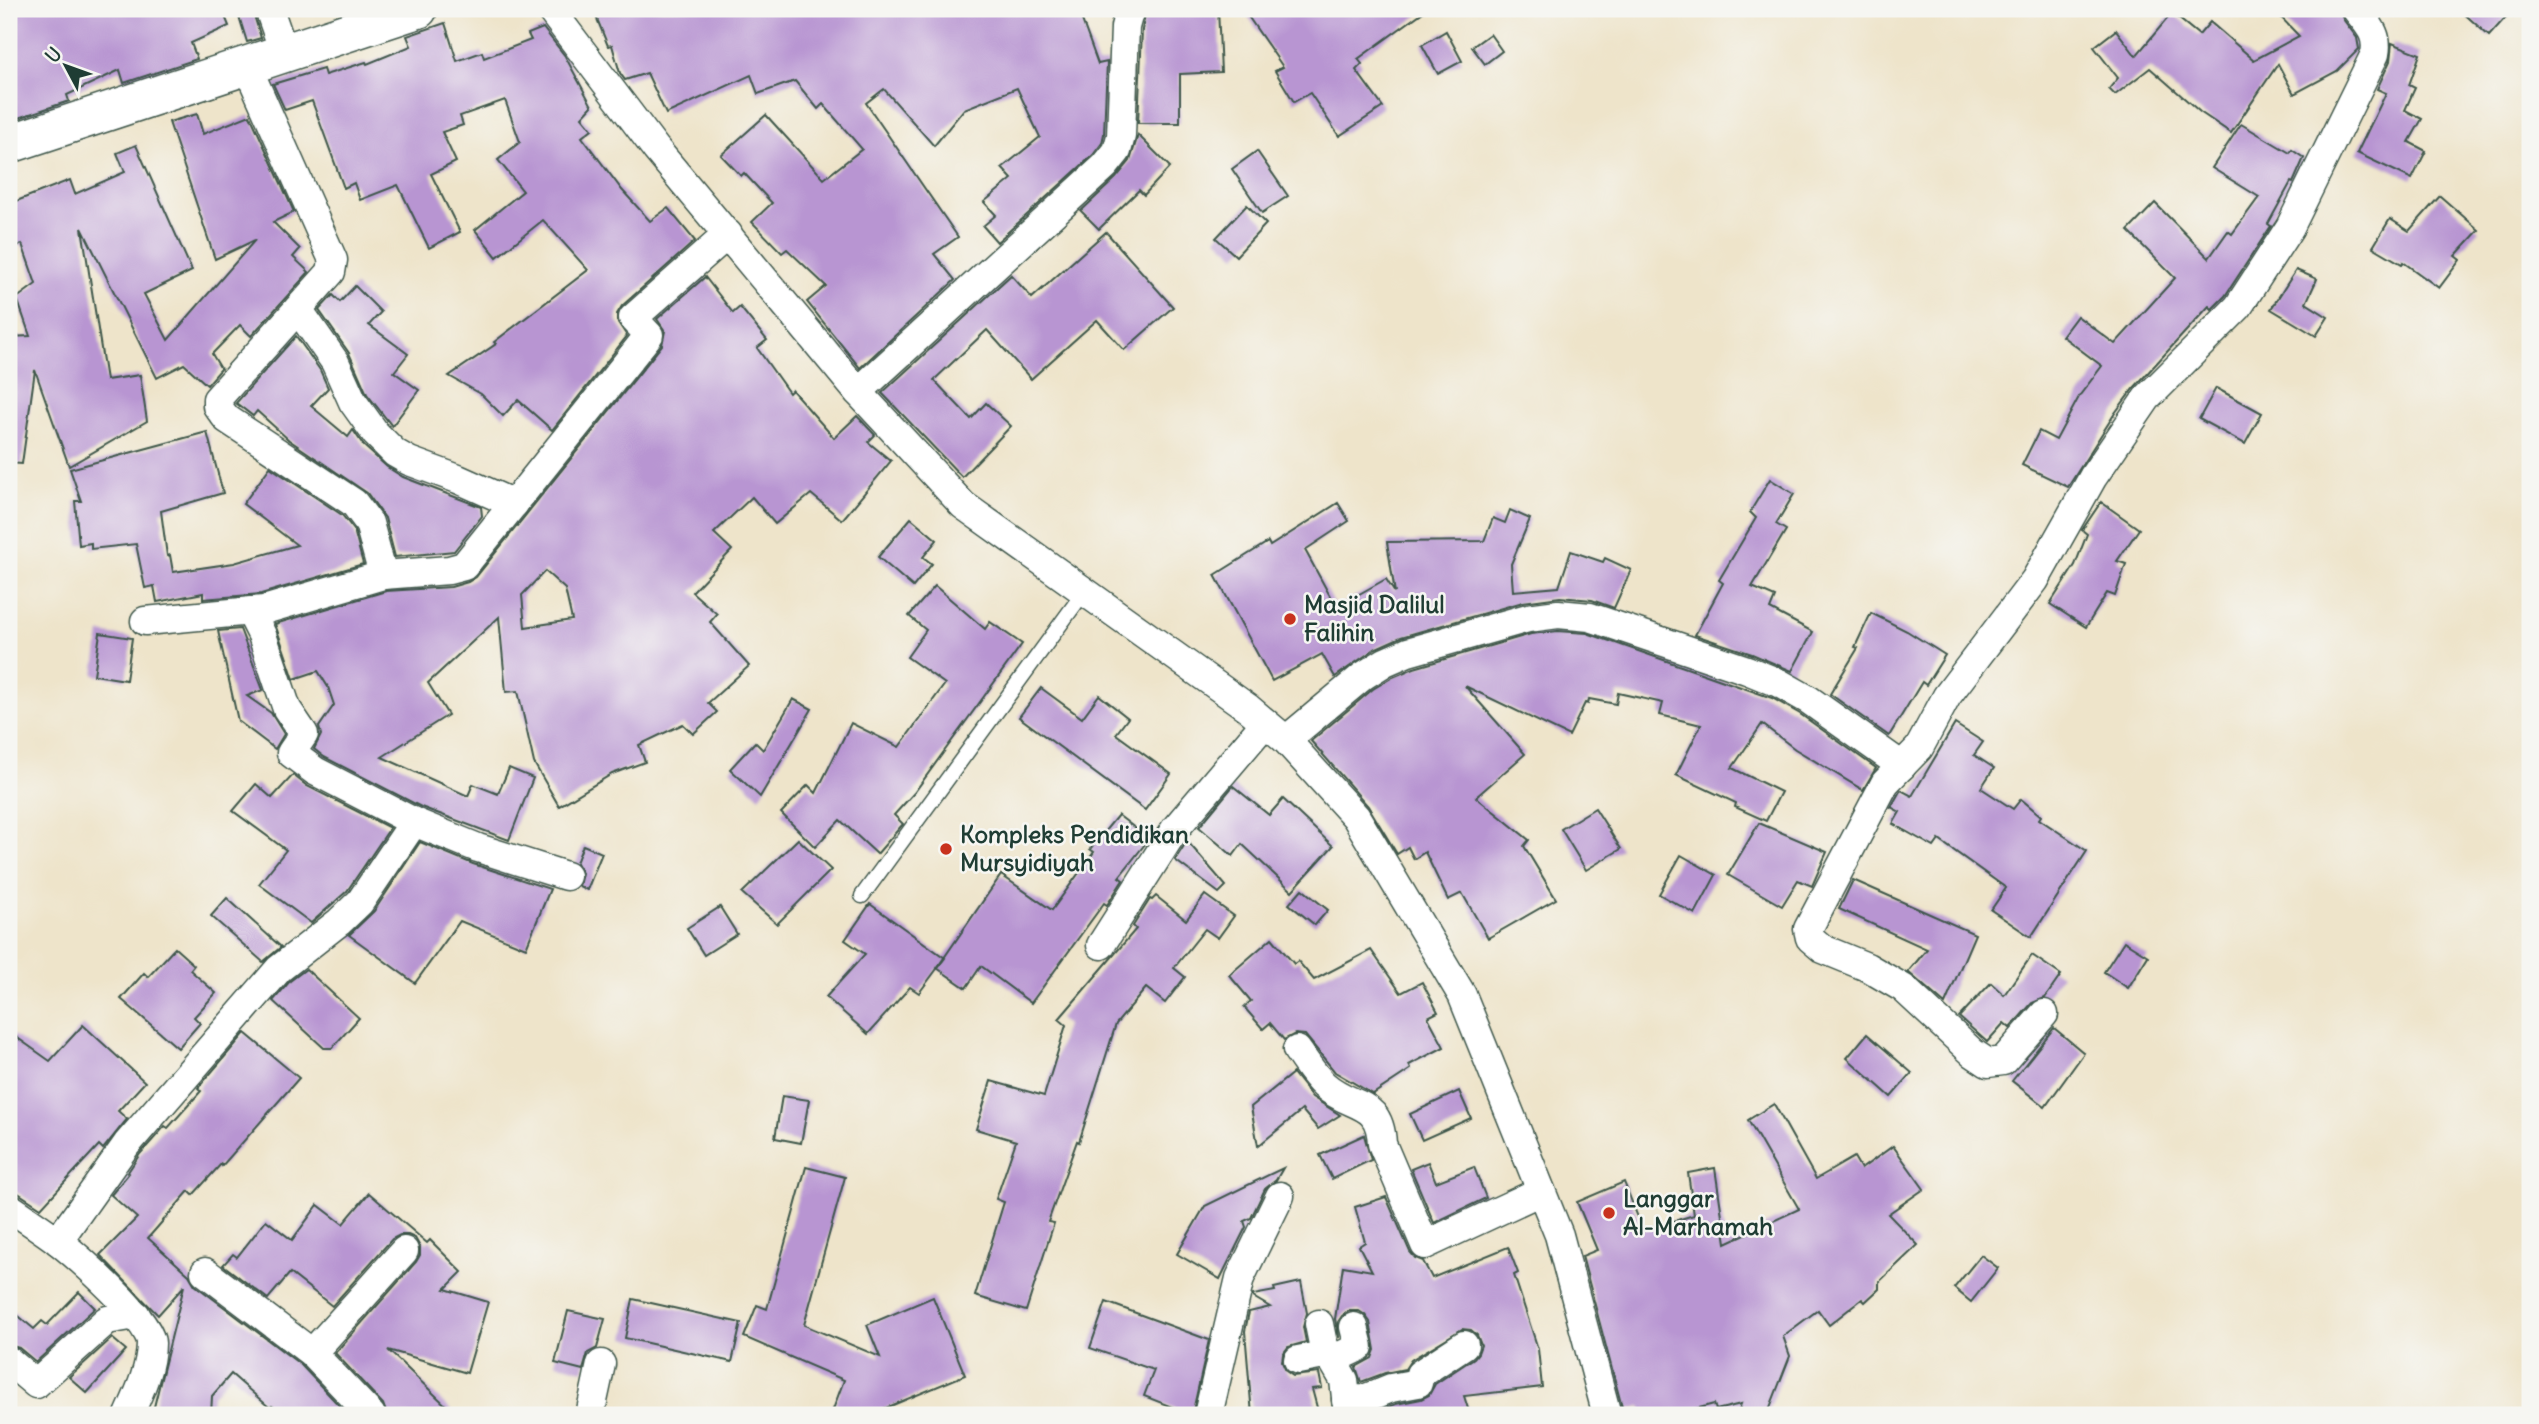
<svg xmlns="http://www.w3.org/2000/svg" width="2539" height="1424" viewBox="0 0 2539 1424" font-family="Delius,sans-serif">
  <rect width="100%" height="100%" fill="#f6f6f2"/>
  <filter id="ink" filterUnits="userSpaceOnUse"><feTurbulence type="fractalNoise" baseFrequency=".0143" numOctaves="2"/><feDisplacementMap in="SourceGraphic" scale="14" xChannelSelector="R" yChannelSelector="G"/><feConvolveMatrix kernelMatrix="1 2 1 2 8 2 1 2 1" color-interpolation-filters="sRGB"/></filter>
  <filter id="wash" filterUnits="userSpaceOnUse"><feTurbulence type="fractalNoise" baseFrequency=".00686" numOctaves="4" result="noise"/><feDisplacementMap in="SourceGraphic" scale="28" xChannelSelector="R" yChannelSelector="G"/><feGaussianBlur stdDeviation="1.57" result="paint"/><feColorMatrix in="noise" values="0 0 0 0 0 0 0 0 0 0 0 0 0 0 0 0 0 1.4 0 .05"/><feComposite in="paint" operator="in"/></filter>
  <g filter="url(#wash)">
    <rect width="100%" height="100%" fill="#eee4ca"/>
    <g id="blocks">
      <!-- building -->
      <g fill="#b895d2" fill-rule="evenodd">
        <polygon points="9,9 222,9 229,26 191,43 197,59 124,83 120,70 67,95 69,101 9,121"/>
        <polygon points="252,9 261,38 247,42 238,13"/>
        <polygon points="593,9 1078,9 1098,64 1107,62 1104,134 1102,143 1093,155 997,242 983,226 996,215 984,202 1012,179 1002,168 1040,137 1017,88 964,109 934,146 884,89 866,103 958,237 934,254 955,280 860,368 807,302 826,286 787,249 782,253 752,222 772,203 744,173 741,176 721,155 766,115 824,179 862,149 823,104 818,109 795,81 758,94 751,75 666,114 647,73 625,80 620,73 612,45 608,46"/>
        <polygon points="1146,9 1218,9 1221,72 1180,74 1180,123 1138,123 1142,30"/>
        <polygon points="1243,9 1427,9 1358,59 1362,64 1356,70 1383,107 1339,136 1310,93 1294,102 1275,71 1283,67"/>
        <polygon points="2273,9 2340,9 2343,19 2357,38 2359,49 2337,71 2294,94 2278,64 2231,133 2200,112 2150,68 2115,95 2109,89 2118,78 2094,47 2116,30 2136,56 2172,13 2199,35 2210,22 2254,60 2299,36"/>
        <polygon points="2459,9 2513,9 2489,36"/>
        <polygon points="445,23 457,61 482,52 484,58 531,40 528,34 543,28 565,56 592,106 582,117 592,129 582,137 622,190 650,221 668,208 695,241 622,306 617,314 617,321 627,336 552,430 518,400 503,416 481,394 449,376 496,344 494,342 588,270 543,220 497,257 475,230 523,191 498,160 520,142 505,100 460,116 463,125 442,132 456,162 431,174 460,232 429,248 398,185 360,200 354,183 344,188 312,101 285,110 273,84 323,69 325,75 366,62 367,64 411,46 407,36"/>
        <polygon points="1446,31 1462,61 1438,74 1422,45"/>
        <polygon points="1490,34 1502,51 1485,64 1472,47"/>
        <polygon points="2392,43 2420,54 2409,85 2415,88 2405,110 2422,119 2409,142 2426,151 2412,179 2357,153 2386,93 2377,89 2390,61"/>
        <polygon points="197,114 203,134 250,115 294,212 273,222 300,249 293,257 309,272 251,336 240,325 212,354 221,369 207,385 184,364 157,378 82,228 106,380 140,375 147,421 69,466 35,370 22,464 9,463 9,337 30,336 17,298 36,284 22,244 9,249 9,204 70,180 75,194 125,172 117,153 136,145 192,271 144,294 168,340 255,240 215,259 169,122"/>
        <polygon points="2241,124 2290,153 2292,150 2304,158 2293,183 2291,182 2268,224 2271,226 2225,296 2212,309 2209,306 2133,389 2115,413 2068,487 2022,465 2039,431 2056,440 2080,395 2102,366 2062,336 2077,316 2115,344 2175,278 2128,231 2155,203 2209,258 2228,231 2232,234 2259,197 2212,168"/>
        <polygon points="1138,135 1170,167 1144,195 1139,190 1099,229 1081,211 1116,178 1130,161"/>
        <polygon points="1257,151 1288,196 1262,213 1232,169"/>
        <polygon points="2440,196 2479,230 2455,256 2460,260 2439,288 2403,262 2402,264 2373,247 2390,219 2409,231"/>
        <polygon points="1247,205 1266,224 1236,256 1216,238"/>
        <polygon points="1106,232 1173,307 1124,350 1097,320 1031,379 987,330 934,380 971,419 986,403 1011,426 962,477 882,393 1011,275 1032,298"/>
        <polygon points="2296,270 2317,279 2306,303 2328,317 2316,336 2271,309"/>
        <path d="M 705,277 L 733,313 L 740,307 L 767,340 L 757,348 L 789,393 L 792,390 L 834,438 L 857,416 L 875,435 L 868,442 L 891,461 L 842,520 L 811,494 L 775,524 L 752,497 L 714,533 L 732,550 L 692,592 L 717,614 L 710,622 L 749,666 L 708,703 L 717,712 L 693,734 L 683,724 L 639,745 L 645,762 L 612,774 L 559,806 L 534,763 L 518,691 L 506,692 L 499,617 L 428,683 L 448,715 L 382,757 L 468,796 L 473,784 L 498,794 L 509,768 L 533,778 L 509,840 L 421,807 L 324,757 L 314,749 L 321,735 L 319,727 L 334,705 L 328,687 L 318,671 L 294,679 L 275,624 L 386,591 L 451,587 L 468,582 L 476,577 L 662,345 L 665,331 L 657,319 ZM 545,571 L 565,589 L 572,620 L 525,627 L 522,595 Z"/>
        <polygon points="355,286 381,312 369,325 408,354 394,372 419,390 392,426 367,394 349,353 319,310 333,295 340,302"/>
        <polygon points="296,336 320,370 328,388 311,406 348,437 353,430 364,446 387,467 403,477 481,507 482,516 454,551 395,557 385,518 367,493 289,440 257,411 253,416 236,403"/>
        <polygon points="2216,388 2262,413 2245,444 2199,419"/>
        <polygon points="207,432 223,493 161,511 167,556 170,555 173,572 234,563 297,545 243,504 270,467 342,515 354,530 363,564 261,594 203,599 203,593 157,602 154,586 145,588 136,544 91,549 91,543 79,545 75,501 81,501 70,469"/>
        <polygon points="1770,479 1794,494 1776,524 1786,530 1752,587 1775,597 1770,609 1813,632 1792,671 1752,654 1695,635 1723,583 1719,580 1756,518 1750,512"/>
        <polygon points="2101,502 2139,529 2117,561 2126,564 2115,596 2107,593 2086,627 2050,604 2075,565 2087,534 2082,530"/>
        <polygon points="1338,503 1349,521 1305,550 1336,607 1386,579 1395,593 1387,542 1484,541 1493,518 1505,523 1510,510 1530,519 1511,564 1513,591 1559,587 1571,551 1603,562 1605,558 1631,570 1614,608 1592,600 1560,597 1523,602 1401,637 1376,648 1335,677 1322,654 1272,681 1215,575 1268,542 1270,546"/>
        <polygon points="911,518 937,540 923,557 932,564 913,587 878,557"/>
        <polygon points="935,586 985,629 990,622 1022,644 914,793 894,815 903,824 877,854 840,820 815,847 781,813 808,785 816,793 851,723 899,747 945,684 907,657 926,630 909,616"/>
        <polygon points="1871,613 1907,631 1945,655 1926,685 1922,682 1889,736 1830,694 1858,648 1855,647"/>
        <polygon points="240,629 263,690 247,696 271,713 284,734 275,749 238,721 218,631"/>
        <polygon points="1558,631 1587,633 1772,698 1800,714 1876,768 1863,790 1795,749 1762,724 1732,768 1781,792 1766,821 1735,807 1736,803 1676,775 1701,725 1660,715 1663,703 1618,693 1616,704 1589,699 1588,704 1585,703 1569,736 1465,686 1525,754 1476,797 1529,840 1524,846 1556,899 1488,938 1462,893 1448,900 1425,852 1414,859 1408,847 1397,854 1368,806 1311,741 1373,689 1393,677 1414,668 1531,634"/>
        <polygon points="100,633 132,638 126,680 94,675"/>
        <polygon points="1041,688 1082,718 1099,695 1128,718 1116,734 1171,774 1145,810 1019,717"/>
        <polygon points="793,699 812,709 760,797 730,769 755,742 763,750"/>
        <polygon points="1955,724 1983,742 1974,755 1994,768 1981,788 2013,809 2021,799 2041,816 2039,819 2087,851 2031,937 1991,910 2006,888 1939,840 1934,847 1893,824 1900,812 1891,807 1899,793 1901,790 1912,796"/>
        <polygon points="293,775 307,786 390,828 347,891 311,923 259,884 286,850 233,811 256,784 272,798"/>
        <polygon points="1233,786 1269,815 1283,799 1333,846 1292,891 1242,844 1233,856 1199,827"/>
        <polygon points="1595,808 1621,849 1586,870 1561,829"/>
        <polygon points="1118,815 1149,839 1119,877 1123,880 1107,905 1104,903 1031,1003 981,966 966,988 937,968 1001,875 1052,910 1094,852 1090,849"/>
        <polygon points="1759,823 1827,852 1812,886 1798,880 1782,906 1728,875"/>
        <polygon points="798,839 831,870 777,924 742,893"/>
        <polygon points="1187,841 1226,886 1219,893 1175,860"/>
        <polygon points="420,842 473,864 550,889 526,948 460,921 415,983 349,935 374,911"/>
        <polygon points="583,845 602,853 587,890 579,886 582,873 576,863"/>
        <polygon points="1681,855 1716,875 1695,914 1659,894"/>
        <polygon points="1853,880 1975,934 1945,1004 1908,972 1927,949 1839,909"/>
        <polygon points="1302,889 1328,910 1315,925 1289,904"/>
        <polygon points="1205,895 1234,916 1218,938 1205,929 1174,968 1185,977 1165,1003 1146,988 1116,1024 1079,1142 1077,1141 1048,1222 1054,1223 1026,1311 975,1296 1004,1202 996,1199 1016,1141 976,1129 991,1081 1044,1096 1066,1025 1059,1019 1136,929 1133,926 1150,899 1152,900 1156,896 1186,920"/>
        <polygon points="227,898 281,947 263,962 211,916"/>
        <polygon points="870,904 945,958 919,993 910,987 868,1034 826,997 865,954 845,940"/>
        <polygon points="720,907 737,934 704,955 687,928"/>
        <polygon points="1272,938 1294,964 1298,961 1314,980 1371,950 1401,993 1422,982 1438,1012 1428,1017 1444,1047 1409,1065 1411,1069 1373,1094 1335,1072 1305,1035 1295,1034 1284,1040 1270,1023 1263,1029 1244,1007 1251,1001 1229,975"/>
        <polygon points="2124,941 2148,956 2128,988 2104,972"/>
        <polygon points="175,948 194,965 190,970 216,993 194,1017 200,1023 178,1048 121,999 144,973 148,977"/>
        <polygon points="2032,955 2061,975 2045,998 2032,1003 2010,1028 2004,1023 1987,1042 1959,1017 1991,983 2004,995"/>
        <polygon points="306,969 359,1018 332,1048 324,1048 273,1001 290,981"/>
        <polygon points="83,1025 145,1082 118,1111 127,1119 103,1149 99,1145 41,1208 18,1193 9,1191 9,1032 50,1061"/>
        <polygon points="2054,1028 2084,1053 2045,1107 2012,1081"/>
        <polygon points="245,1033 299,1078 222,1166 221,1164 193,1195 189,1191 148,1238 189,1275 195,1285 301,1365 348,1415 283,1415 272,1406 270,1408 231,1374 212,1396 211,1415 152,1415 184,1286 158,1315 100,1255 137,1218 111,1195 129,1173 128,1172 140,1154 165,1126 168,1128 201,1091 198,1088"/>
        <polygon points="1867,1034 1912,1073 1891,1097 1847,1058"/>
        <polygon points="1293,1073 1312,1097 1340,1115 1318,1129 1302,1110 1258,1146 1251,1107"/>
        <polygon points="1459,1091 1471,1118 1422,1140 1410,1114"/>
        <polygon points="782,1096 809,1100 801,1143 775,1138"/>
        <polygon points="1774,1104 1816,1179 1854,1157 1861,1169 1893,1146 1924,1189 1888,1214 1918,1245 1879,1282 1879,1289 1865,1302 1862,1299 1829,1325 1818,1310 1783,1336 1790,1356 1767,1415 1737,1415 1741,1404 1716,1410 1714,1404 1673,1415 1644,1415 1641,1406 1623,1411 1582,1256 1597,1250 1577,1202 1624,1182 1643,1230 1694,1215 1688,1173 1715,1168 1726,1243 1799,1209 1748,1120"/>
        <polygon points="1364,1135 1371,1160 1332,1179 1320,1155"/>
        <polygon points="1428,1162 1436,1182 1474,1167 1486,1198 1434,1223 1411,1169"/>
        <polygon points="806,1167 845,1177 804,1325 880,1357 867,1325 933,1297 965,1375 869,1415 831,1415 844,1380 744,1337 757,1305 767,1309"/>
        <polygon points="1283,1168 1276,1180 1265,1189 1251,1218 1244,1221 1246,1227 1220,1279 1177,1254 1205,1206"/>
        <polygon points="369,1193 427,1243 430,1240 462,1272 445,1289 488,1302 467,1373 388,1350 456,1415 387,1415 383,1404 335,1353 416,1262 420,1255 420,1247 415,1238 408,1235 400,1235 392,1239 332,1306 290,1273 268,1299 223,1265 233,1254 237,1257 266,1220 292,1240 318,1205 343,1224"/>
        <polygon points="1386,1197 1410,1252 1415,1258 1423,1261 1432,1278 1508,1247 1518,1273 1514,1275 1538,1349 1542,1387 1464,1396 1470,1415 1369,1415 1396,1404 1421,1399 1429,1395 1435,1384 1474,1358 1478,1353 1481,1345 1477,1335 1471,1330 1462,1329 1411,1360 1405,1369 1385,1373 1361,1382 1356,1367 1372,1358 1375,1350 1370,1322 1365,1315 1359,1311 1349,1311 1342,1316 1338,1322 1339,1338 1335,1319 1343,1266 1372,1271 1359,1246 1365,1242 1355,1207"/>
        <polygon points="1981,1255 1998,1268 1971,1302 1954,1288"/>
        <polygon points="1301,1282 1307,1313 1303,1327 1306,1342 1288,1347 1283,1354 1282,1362 1286,1371 1293,1376 1319,1373 1322,1388 1312,1389 1319,1415 1252,1415 1245,1331 1249,1312 1270,1307 1253,1297 1253,1295 1275,1291 1274,1288"/>
        <polygon points="79,1292 95,1308 36,1362 19,1348 9,1345 9,1308 34,1329 42,1321 47,1325"/>
        <polygon points="633,1299 741,1323 732,1362 625,1338"/>
        <polygon points="1106,1302 1209,1340 1192,1415 1144,1396 1154,1370 1090,1348"/>
        <polygon points="568,1311 605,1319 597,1348 588,1353 583,1370 555,1363"/>
        <polygon points="112,1338 126,1350 87,1393 69,1377"/>
      </g>
    </g>
  </g>
  <g filter="url(#ink)">
    <use href="#blocks" fill-opacity="0" stroke="#3e564a" stroke-width="2"/>
    <g fill="none" stroke-linecap="round" stroke-linejoin="round">
      <!-- lane casing -->
      <g stroke="#3e564a" stroke-width="17">
        <polyline id="lane" points="862,896 1084,592"/>
      </g>
      <!-- street casing -->
      <g stroke="#3e564a" stroke-width="31">
        <g id="street">
          <polyline points="269,9 284,52"/>
          <polyline points="550,9 656,149 858,392 963,505 1248,708 1286,740 1356,817 1462,995 1559,1235 1607,1415"/>
          <polyline points="246,64 329,251 333,260 331,272 217,399 217,406 227,419 354,503 369,523 383,575"/>
          <polyline points="298,309 335,362 353,402 376,434 395,453 409,461 458,479 514,504"/>
          <polyline points="858,392 1105,166 1117,151 1121,136 1125,27 1130,9"/>
          <polyline points="250,611 262,635 287,709 304,734 291,753 315,771 414,822 478,848 566,876"/>
          <polyline points="145,621 264,610 383,575 449,570 464,566 649,335 633,318 728,234"/>
          <polyline points="1286,740 1363,676 1385,662 1408,652 1528,618 1558,614 1590,617 1747,670 1779,683 1809,700 1902,766"/>
          <polyline points="1101,945 1175,829 1265,723"/>
          <path d="M 2044,1014 L 2003,1061 L 1988,1063 L 1973,1053 L 1903,988 L 1867,967 L 1823,949 L 1810,938 L 1808,929 L 1885,783 L 1919,748 L 1947,696 L 2035,580 L 2093,477 L 2147,398 L 2238,307 L 2290,227 L 2375,54 C 2379,34 2368,25 2356,9"/>
          <path d="M 1297,1050 C 1305,1061 1314,1076 1324,1085 C 1352,1110 1380,1098 1382,1144 L 1425,1245 L 1541,1191"/>
          <path d="M 9,1207 C 25,1218 42,1229 58,1241 C 77,1256 151,1321 151,1343 C 151,1368 139,1393 129,1415"/>
          <polyline points="58,1241 127,1144 279,969 339,922 360,902 414,822"/>
          <polyline points="205,1272 312,1353 371,1415"/>
          <polyline points="1319,1324 1323,1344 1344,1380 1348,1415"/>
          <polyline points="312,1353 404,1251"/>
          <polyline points="1298,1360 1329,1354 1338,1357 1359,1347 1354,1327"/>
          <polyline points="9,1361 36,1384 107,1320 136,1315"/>
          <polyline points="1346,1400 1364,1399 1391,1388 1418,1383 1420,1374 1464,1345"/>
          <polyline points="590,1415 601,1364"/>
          <polyline points="1208,1415 1240,1278 1280,1196"/>
        </g>
      </g>
      <!-- secondary casing -->
      <g stroke="#3e564a" stroke-width="41">
        <polyline id="secondary" points="9,144 418,9"/>
      </g>
      <!-- lane -->
      <use href="#lane" stroke="#fff" stroke-width="14"/>
      <!-- street -->
      <use href="#street" stroke="#fff" stroke-width="28"/>
      <!-- secondary -->
      <use href="#secondary" stroke="#fff" stroke-width="38"/>
    </g>
  </g>
  <!-- markers -->
  <g fill="#c8321e" stroke="#f6f6f2" stroke-width="2.5">
    <circle cx="1290" cy="619" r="7"/>
    <circle cx="946" cy="849" r="7"/>
    <circle cx="1609" cy="1213" r="7"/>
  </g>
  <g text-anchor="middle" stroke-width="5" stroke-linejoin="round" paint-order="stroke">
    <!-- poi labels -->
    <g font-size="24" font-weight="bold" fill="#1f3d34" stroke="#f6f6f2" text-anchor="start">
      <text x="1304" y="613">Masjid Dalilul<tspan x="1304" dy="28">Falihin</tspan></text>
      <text x="960" y="843">Kompleks Pendidikan<tspan x="960" dy="28">Mursyidiyah</tspan></text>
      <text x="1623" y="1207">Langgar<tspan x="1623" dy="28">Al-Marhamah</tspan></text>
    </g>
  </g>
  <!-- margin -->
  <rect width="2539" height="1424" fill="none" stroke="#f6f6f2" stroke-width="35"/>
  <!-- north arrow -->
  <g transform="translate(66 66) rotate(311)" stroke="#f6f6f2" stroke-width="5" paint-order="stroke">
  <path d="M0-5L12 26L0 18L-12 26Z" fill="#1f3d34"/>
  <text y="-10" font-size="19" font-weight="bold" text-anchor="middle" fill="#1f3d34">U</text>
  </g>
</svg>
